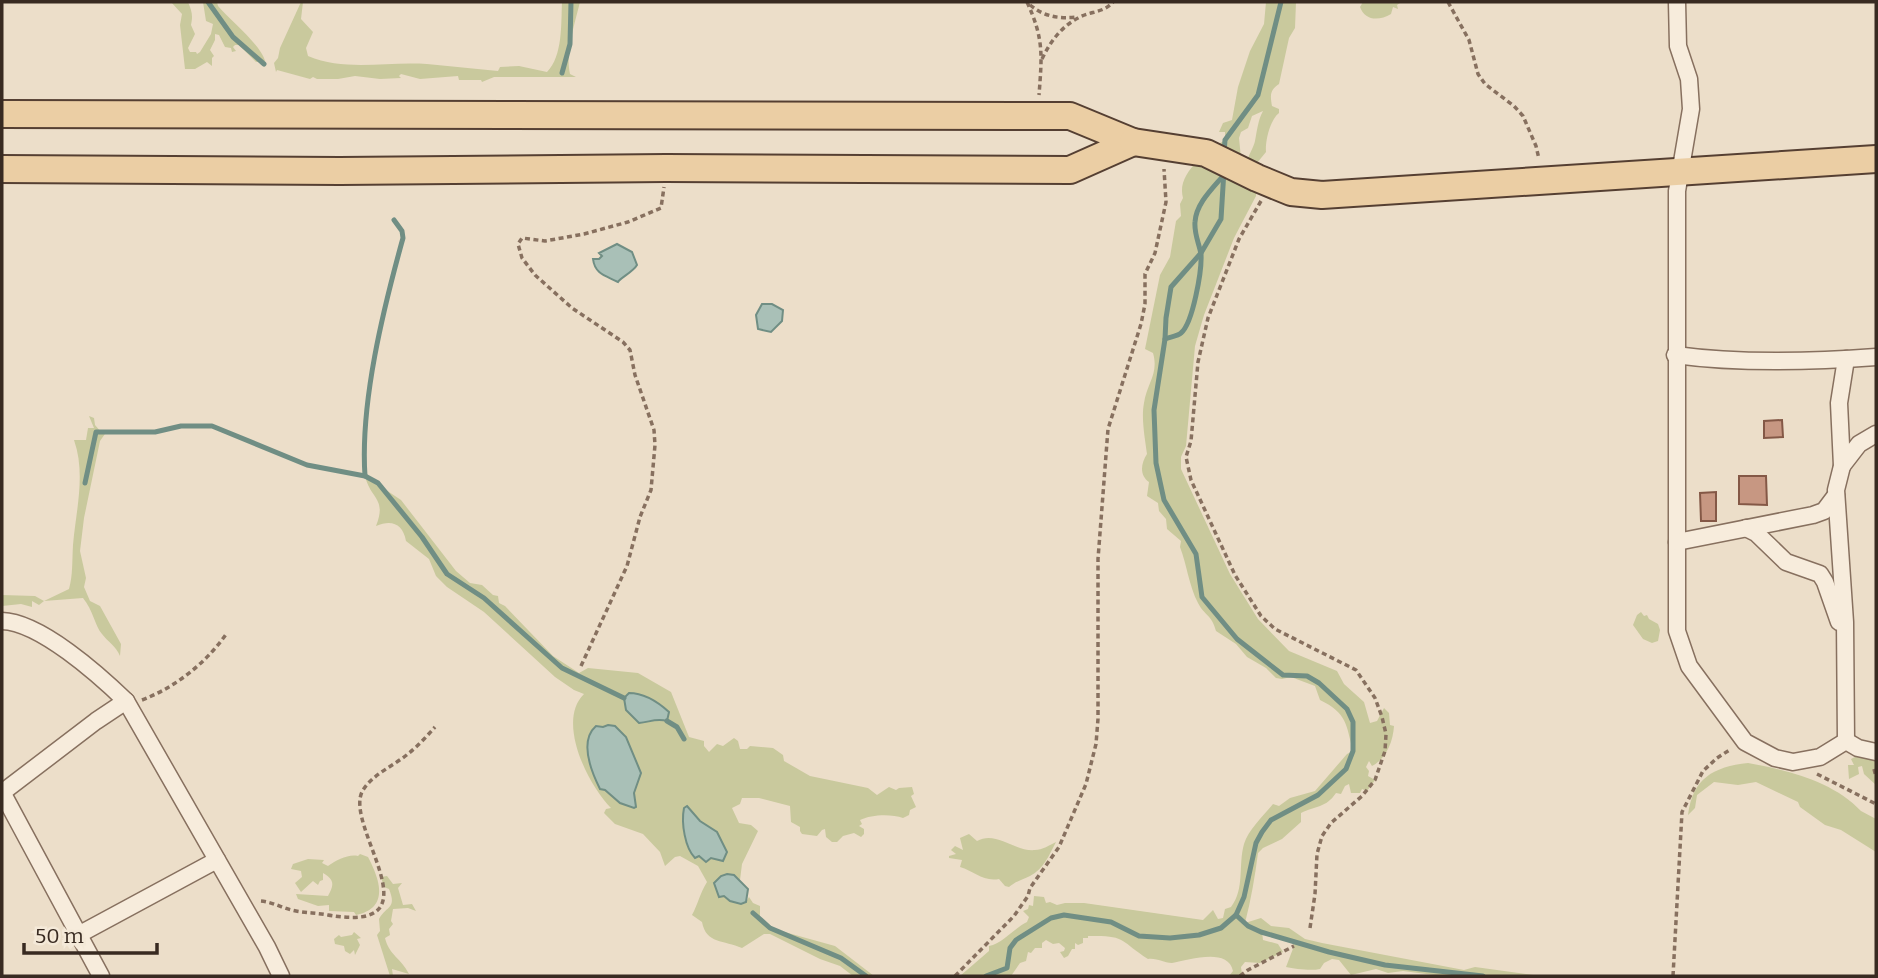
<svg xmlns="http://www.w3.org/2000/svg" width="1878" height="978" viewBox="0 0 1878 978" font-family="Bitter,serif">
  <rect width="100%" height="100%" fill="#ecdec9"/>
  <!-- green -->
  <g fill="#c9c99d">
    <path d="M 171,2 L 188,2 C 192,11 193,16 191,25 L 195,34 L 188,48 L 190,52 L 196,52 L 197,54 L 200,52 L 211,34 L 213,24 L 206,21 L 203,2 L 217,2 L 218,6 C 230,20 261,45 265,61 L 256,62 L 239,45 L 235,45 L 233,47 L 236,51 L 232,52 L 231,48 L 225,47 L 219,35 L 215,34 L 215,40 L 210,50 L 214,56 L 212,58 L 212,66 L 207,62 L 195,69 L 185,69 L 180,25 L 182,14 Z"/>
    <path d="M 301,2 L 303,2 L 301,19 L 313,32 L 306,48 L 308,56 C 346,72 387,61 427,64 C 451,66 474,69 498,71 L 500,67 L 519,66 L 547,72 C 563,56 561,23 562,2 L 580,2 C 575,23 565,52 570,74 L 576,77 L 494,77 L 482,82 L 481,80 L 459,80 L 458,76 L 420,79 L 401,74 L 399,76 L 401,78 L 380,79 L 355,76 L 338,79 L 317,79 L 313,77 L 310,79 L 277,70 L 276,72 L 274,63 L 278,58 L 280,48 Z"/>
    <path d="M 1266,2 L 1296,2 L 1295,28 L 1289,38 L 1279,84 C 1270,90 1270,95 1272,106 L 1279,109 L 1279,113 C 1270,120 1265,141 1266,152 L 1257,163 L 1248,158 C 1250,153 1254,146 1255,141 C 1257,131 1258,120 1263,111 L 1252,116 L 1248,128 L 1241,132 L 1239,138 L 1241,158 L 1257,178 L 1256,196 L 1234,238 L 1204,315 L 1195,346 L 1186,446 L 1181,457 L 1181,469 L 1230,574 L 1258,619 L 1289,651 L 1337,671 L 1344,684 L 1364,702 L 1370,723 L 1377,721 L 1384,708 L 1389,713 L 1390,725 L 1394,726 C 1393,742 1386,759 1372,766 L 1369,761 L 1366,767 L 1369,771 L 1368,776 L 1375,780 L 1367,791 L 1362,789 L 1360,793 L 1351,793 L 1349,784 L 1345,786 L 1341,794 L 1336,793 C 1326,808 1315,806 1301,813 L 1301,822 L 1282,839 L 1263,848 L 1258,853 C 1255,876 1251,900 1245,923 L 1261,918 L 1271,926 L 1289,928 L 1305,939 L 1322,943 L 1464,970 L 1475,967 L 1541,976 L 1442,976 L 1403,971 L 1388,973 L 1376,969 L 1351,975 L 1339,960 L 1332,959 L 1324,963 L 1320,969 C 1312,971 1295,969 1286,967 L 1294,946 L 1291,941 L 1262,932 L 1263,940 L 1278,944 L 1283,952 L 1260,963 L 1245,962 L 1241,967 L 1242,974 L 1246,976 L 1224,976 L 1229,976 L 1233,971 C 1228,947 1189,960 1172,963 C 1163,963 1158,958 1148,959 C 1119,940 1126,935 1088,936 L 1088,938 L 1083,938 L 1083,943 L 1078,945 L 1075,943 L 1075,949 L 1072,949 L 1068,956 L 1064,958 L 1060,952 L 1064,951 L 1065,948 L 1059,943 L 1053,944 L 1046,940 L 1042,943 L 1042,948 L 1035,948 L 1031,953 L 1028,952 L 1026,961 L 1020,963 L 1011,976 L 960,976 L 989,951 L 989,946 C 1003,943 1013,929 1027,922 L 1029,917 L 1023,911 L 1028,909 L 1029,905 L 1033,906 L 1034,896 L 1044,897 L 1046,903 L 1050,902 L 1057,905 L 1065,903 L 1084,903 L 1203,920 L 1213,910 L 1218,919 L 1223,918 L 1225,909 L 1231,907 C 1245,889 1238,865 1244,844 C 1248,830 1264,815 1273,804 L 1279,806 L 1290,798 L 1315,791 L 1347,754 L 1353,751 C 1346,724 1347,713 1320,700 L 1315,686 L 1291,677 L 1282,679 L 1276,678 L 1266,668 L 1247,657 L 1236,644 L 1216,631 C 1212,615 1204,615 1198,603 C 1189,586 1187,565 1180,547 L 1181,541 L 1167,529 L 1166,519 L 1159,511 L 1158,503 L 1147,496 L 1149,482 C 1139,475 1141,463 1147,454 C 1145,439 1141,418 1144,403 C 1147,383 1159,374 1153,353 L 1145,349 L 1160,275 L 1170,257 L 1176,221 L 1181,216 L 1180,204 L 1183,198 C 1176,173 1207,152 1225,140 L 1225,132 L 1219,132 L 1223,123 L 1232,120 L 1238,87 L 1250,51 L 1264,24 Z"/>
    <path d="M 1363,2 L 1399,2 L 1400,3 L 1397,5 L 1398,9 L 1393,7 L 1391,14 C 1379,21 1365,21 1360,7 Z"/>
    <path d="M 89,416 L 94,418 L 95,425 L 101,432 L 107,431 L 100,441 L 84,518 L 80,551 L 86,578 L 84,587 L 90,601 L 100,606 L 121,644 L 120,656 C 116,646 108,642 102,634 C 95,626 93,610 83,598 L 44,601 L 39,605 L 32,601 L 32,607 L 21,604 L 2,606 L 2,595 L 35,596 L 44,601 L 69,589 C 73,575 72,561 73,545 C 76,510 86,474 74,440 L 86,440 L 88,428 L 94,428 Z"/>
    <path d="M 365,476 L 401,500 L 456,571 L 470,583 L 482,585 L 493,595 L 498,596 L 499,603 L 505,606 L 553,656 L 579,673 L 588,668 L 638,673 L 671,692 L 689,737 L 704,741 L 704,746 L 709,752 L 717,744 L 723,746 L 734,738 L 738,741 L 740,749 L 747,749 L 750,746 L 773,748 L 783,755 L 784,761 L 810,776 L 868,788 L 877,795 L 889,787 L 896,790 L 899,788 L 912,787 L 914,794 L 911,796 L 916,807 L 910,810 L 909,815 L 903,818 C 892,814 872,814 860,820 L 862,824 L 859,826 L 864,829 L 864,834 L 861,837 L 854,833 L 843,836 L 837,842 L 832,842 L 826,837 L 825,829 L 822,830 L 817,836 L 802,834 L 800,831 L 800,827 L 791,822 L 790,806 L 759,798 L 742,798 L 740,804 L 732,808 L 739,823 L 751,825 L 758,831 L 742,864 L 740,880 L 734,875 L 721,876 L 718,880 L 717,889 L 730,901 L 746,902 L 749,897 L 753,903 L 760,906 L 760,919 L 770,928 L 835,946 L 874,976 L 853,976 L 840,966 L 820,959 L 770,934 L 764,934 L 742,948 C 724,940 706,944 702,922 L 692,915 C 698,904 700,893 707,882 L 698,866 L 680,856 L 675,857 L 665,866 L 660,852 L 643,834 L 615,824 L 604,813 L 606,809 L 611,808 C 588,785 556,721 584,694 L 574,690 L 555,677 L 484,612 L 447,587 L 436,576 L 429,559 L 406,541 C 403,524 392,519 376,526 C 387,498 371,500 365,476 Z"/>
    <polygon points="1641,612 1644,616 1647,615 1649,619 1658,624 1660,630 1658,641 1652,643 1643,639 1633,625 1637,615"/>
    <polygon points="1859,755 1876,759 1876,785 1864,774 1862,766 1858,767 1859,774 1849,779 1848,765 1854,765 1851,759"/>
    <path d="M 1748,763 C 1787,770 1833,781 1861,811 L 1876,819 L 1876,852 L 1841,830 L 1825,825 L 1800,807 L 1798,802 L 1756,782 L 1738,785 L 1714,782 L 1697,795 L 1695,808 L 1688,815 C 1693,778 1713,767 1748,763 Z"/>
    <path d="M 969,834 L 977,841 C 996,830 1015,852 1035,850 C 1042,850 1050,845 1056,842 C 1049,855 1044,869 1030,876 C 1022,880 1016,881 1009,887 L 1005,886 L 999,879 C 983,882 974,871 960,867 L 962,860 L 949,858 L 949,856 L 956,854 L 951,850 L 955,846 L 963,850 L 960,838 Z"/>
    <path d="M 360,854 L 368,857 C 379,878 391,908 356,915 L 354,912 L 329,911 L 329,905 L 318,906 L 298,899 L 296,894 L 328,896 C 334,885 335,880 323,873 L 323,880 L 320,881 L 318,885 L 313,881 L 301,892 L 295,883 L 302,877 L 301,871 L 291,869 L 293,864 L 308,859 L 324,860 L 322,863 L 328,866 C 337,860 348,854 358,856 Z"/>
    <path d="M 387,876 L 393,884 L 402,883 L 398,888 L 403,905 L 412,904 L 416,911 L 408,908 L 393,909 L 391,921 L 393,924 L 389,929 L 390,935 L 385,938 C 389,955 401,958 409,974 L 392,969 L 393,976 L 390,976 L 377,935 L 380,931 L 379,919 C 387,905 397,909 389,889 L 384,887 L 381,877 Z"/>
    <polygon points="354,932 361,938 357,939 360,945 355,955 354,950 350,954 345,951 344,946 335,944 334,939 339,935 341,937 352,935"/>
  </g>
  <!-- water -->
  <g fill="#a9c0b7" stroke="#708e84" stroke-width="2">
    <path d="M 617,244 L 632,252 L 637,265 C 633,272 620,278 618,282 C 607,276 595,275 593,259 L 599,259 L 602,256 L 599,253 Z"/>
    <polygon points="762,304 772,304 783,310 782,321 771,332 758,329 756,315"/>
    <path d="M 629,693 C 644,693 658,702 669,712 L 667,721 C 656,718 650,722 639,723 L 626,710 L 624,698 Z"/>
    <path d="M 608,725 L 615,726 L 626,737 L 641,773 L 634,793 L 636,807 L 634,808 L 620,803 L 605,790 L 600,789 C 591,771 579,741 596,726 L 603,727 Z"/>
    <path d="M 687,806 L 700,821 L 717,832 L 727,852 L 723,861 L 711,858 L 706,862 L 699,856 L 695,858 C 685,848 681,823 684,808 Z"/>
    <polygon points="727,874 734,875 748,889 746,902 741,904 730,901 724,896 719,897 714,883 721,876"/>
  </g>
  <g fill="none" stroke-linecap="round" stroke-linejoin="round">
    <!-- stream -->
    <g stroke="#708e84" stroke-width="5">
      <polyline points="208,2 233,37 264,64"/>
      <polyline points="562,73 570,44 571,2"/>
      <polyline points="1224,153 1225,140 1258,95 1281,2"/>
      <path d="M 1165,339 C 1170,337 1178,336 1181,333 C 1193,323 1202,270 1201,254 C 1199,243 1194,234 1195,222 C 1196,204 1212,189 1223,176"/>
      <path d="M 365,476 C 360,403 383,310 403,238 L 402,231 L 394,220"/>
      <polyline points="85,483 96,432 155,432 181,426 212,426 307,465 365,476 378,483 422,537 447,574 484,598 562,668 624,698"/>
      <polyline points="667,721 677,727 684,739"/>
      <polyline points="753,913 770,928 841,958 866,976"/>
      <polyline points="1236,915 1248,926 1261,932 1329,952 1385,965 1483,976"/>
      <polyline points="986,976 1007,968 1010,948 1016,940 1051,918 1064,915 1111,922 1139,936 1170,938 1199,935 1221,928 1236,915 1244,897 1256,843 1262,832 1271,820 1318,795 1346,769 1353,751 1353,722 1347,709 1319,683 1307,676 1283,675 1237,639 1202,597 1196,554 1164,500 1156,463 1154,410 1165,339 1166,318 1171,287 1201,253 1221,219 1224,170"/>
    </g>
  </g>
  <!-- building -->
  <g fill="#c79782" stroke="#845846" stroke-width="2">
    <polygon points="1782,420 1783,437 1764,438 1764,421"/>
    <polygon points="1739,476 1766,476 1767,505 1739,504"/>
    <polygon points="1716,492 1716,521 1701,521 1700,493"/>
  </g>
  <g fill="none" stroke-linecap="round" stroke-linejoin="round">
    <!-- minor casing -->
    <g stroke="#87705f" stroke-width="19">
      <g id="minor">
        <polyline points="1677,2 1678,46 1689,79 1691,109 1677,191 1677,631 1689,666 1745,742 1775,758 1793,762 1820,757 1846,741 1858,748 1876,752"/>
        <path d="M 1675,355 C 1741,364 1810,362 1876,357"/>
        <polyline points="1842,466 1859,444 1876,434"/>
        <polyline points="1746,528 1756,533 1786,562 1820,574 1825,582 1839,622"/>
        <polyline points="1677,542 1813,515 1824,511 1836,495"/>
        <path d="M 2,621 C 40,622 99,675 126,701 L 267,947 L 281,976"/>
        <polyline points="1846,741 1845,622 1836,490 1842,466 1839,403 1846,359"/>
        <polyline points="2,792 101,976"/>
        <polyline points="3,792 96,721 126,701"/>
        <polyline points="78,935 217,860"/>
      </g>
    </g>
    <!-- primary casing -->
    <g stroke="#553f32" stroke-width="30">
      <g id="primary">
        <polyline points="2,114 1070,116 1133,142 1070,170 666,168 340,171 2,169"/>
        <polyline points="1133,142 1206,153 1257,178 1291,192 1322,195 1876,159"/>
      </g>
    </g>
    <!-- path -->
    <g stroke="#87705f" stroke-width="3.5" stroke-dasharray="5 3.5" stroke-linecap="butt">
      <path d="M 1027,2 C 1044,39 1042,55 1039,95"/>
      <polyline points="1448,2 1469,40 1478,74 1485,84 1514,106 1523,116 1536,146 1539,159"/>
      <path d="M 1030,5 C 1045,17 1059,19 1078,17"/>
      <path d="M 1042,59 C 1050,42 1061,27 1078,18 C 1090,11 1104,13 1113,2"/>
      <polyline points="1261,201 1239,239 1208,318 1198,362 1191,441 1186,457 1191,480 1235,575 1261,616 1275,629 1356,670 1375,698 1382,717 1386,734 1385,751 1375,780 1362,796 1331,823 1322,836 1317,854 1315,894 1310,928"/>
      <polyline points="581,666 627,566 640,517 651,490 655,445 654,430 635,375 630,350 623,342 572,308 535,275 522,258 518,244 522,238 545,241 584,234 628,222 661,208 664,187"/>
      <path d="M 142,700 C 176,687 206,663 227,633"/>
      <polyline points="1874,769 1876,777"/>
      <polyline points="1817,774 1876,804"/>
      <path d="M 261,901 C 273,902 284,909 296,911 C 307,913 317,913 328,915 C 443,935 341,825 363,790 C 374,773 394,766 409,753 C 418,746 427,736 435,727"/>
      <polyline points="955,976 1014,916 1028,896 1030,888 1059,847 1086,784 1096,744 1098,719 1098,559 1108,429 1141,324 1145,304 1145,274 1155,253 1166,202 1164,169"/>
      <polyline points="1240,976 1248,970 1294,946"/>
      <polyline points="1673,976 1682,812 1703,771 1717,758 1731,749"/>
    </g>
    <!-- minor -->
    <use href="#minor" stroke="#f7ecdc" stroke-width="16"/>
    <!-- primary -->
    <use href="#primary" stroke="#ebcea4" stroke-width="26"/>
  </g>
  <!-- border -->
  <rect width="1878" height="978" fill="none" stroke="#382a21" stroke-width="7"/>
  <!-- scale -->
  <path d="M24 943v10h133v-10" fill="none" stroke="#382a21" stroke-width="3.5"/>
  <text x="35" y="943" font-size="21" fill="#382a21" stroke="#f4e9d8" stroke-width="5" paint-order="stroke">50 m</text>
</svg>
